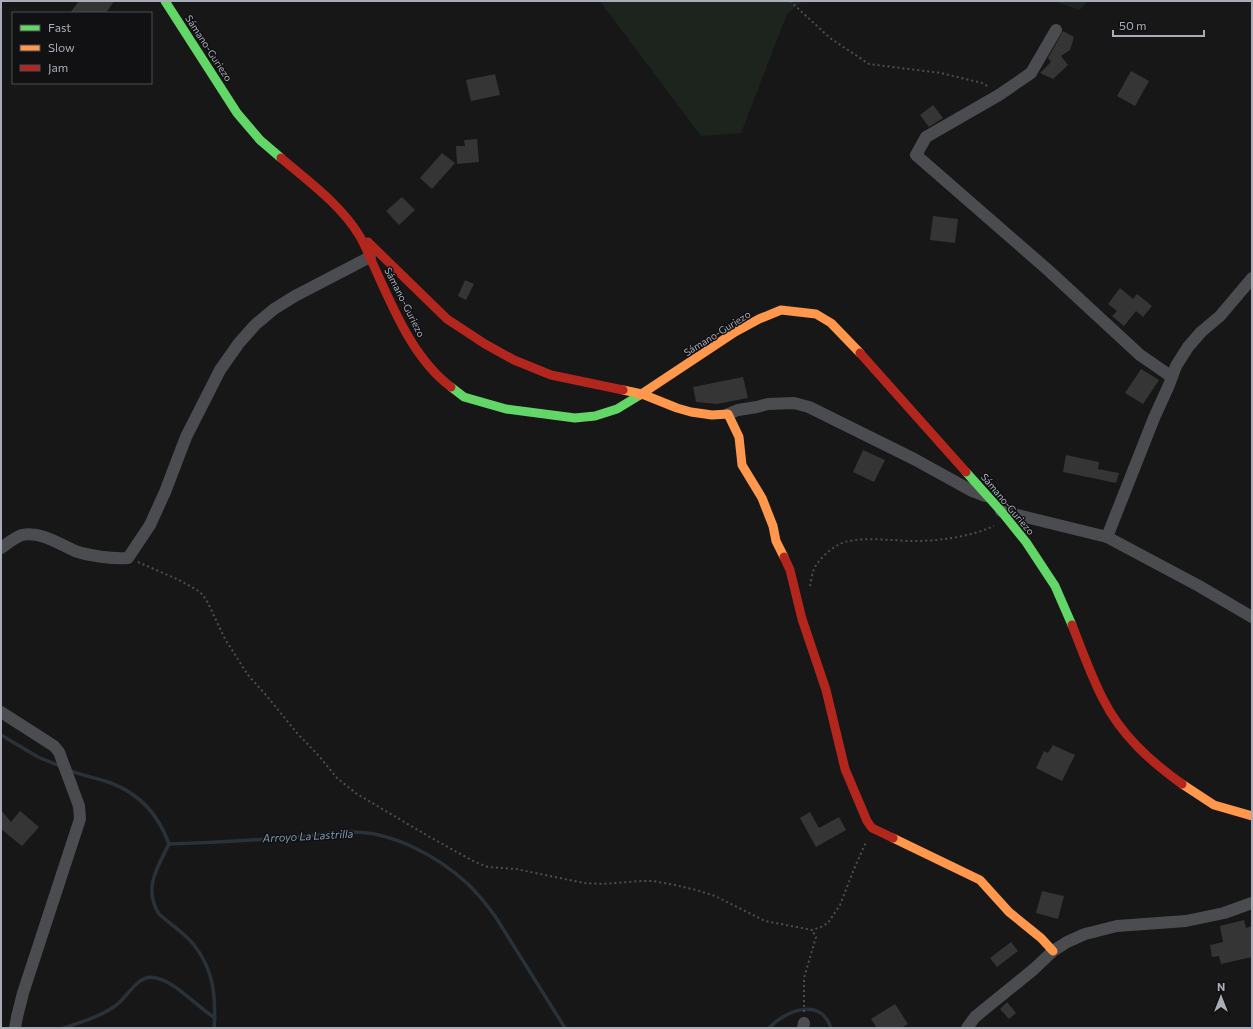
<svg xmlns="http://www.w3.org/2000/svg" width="1253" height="1029" viewBox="0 0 1253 1029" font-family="Commissioner,sans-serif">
  <rect width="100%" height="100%" fill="#171717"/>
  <!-- green -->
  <g fill="#1d241e">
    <polygon points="600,1 803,1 787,14 741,133 701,136"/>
    <polygon points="1053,1 1087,1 1080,10"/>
  </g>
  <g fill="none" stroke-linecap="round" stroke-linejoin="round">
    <!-- stream -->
    <g stroke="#2a3239" stroke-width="3.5">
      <polyline points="1,735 38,757 60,766"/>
      <path d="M 69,770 C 83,776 97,778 111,783 C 140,794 159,816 169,844"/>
      <path d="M 169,844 C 206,843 244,841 281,838 C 303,837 326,833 348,832 C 391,830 437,856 468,884 C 478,894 487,905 495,916 L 565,1028"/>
      <path d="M 169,844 C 157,868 143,889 159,914 C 169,923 187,935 194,945 C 214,970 216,997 214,1028"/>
      <path d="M 64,1028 C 81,1022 100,1017 115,1006 C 128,998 137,973 156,978 C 176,982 197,1007 215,1018"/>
      <path d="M 769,1028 C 786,1010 821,997 831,1028"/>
    </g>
  </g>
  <!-- building -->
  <g fill="#353536">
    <polygon points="79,1 114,1 106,13 70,13"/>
    <polygon points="1063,31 1074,37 1070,50 1061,56 1068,65 1053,79 1040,73 1051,62 1048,58"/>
    <polygon points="1131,71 1149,81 1135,106 1117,96"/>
    <polygon points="495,74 500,95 471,101 466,80"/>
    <polygon points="933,105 943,118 929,127 920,115"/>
    <polygon points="477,139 479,162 457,164 456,146 465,146 464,140"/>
    <polygon points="442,153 455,163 432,189 420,178"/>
    <polygon points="402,197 415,210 399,225 386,211"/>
    <polygon points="933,216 958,219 955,243 930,240"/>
    <polygon points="465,280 474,284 466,300 458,296"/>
    <polygon points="1120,288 1133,299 1137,294 1152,306 1143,317 1136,311 1124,326 1112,316 1117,311 1108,304"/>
    <polygon points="1141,369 1159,380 1143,404 1125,393"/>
    <polygon points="743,377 748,398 717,404 696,402 693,387"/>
    <polygon points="863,450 885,460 874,482 853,472"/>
    <polygon points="1066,455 1099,462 1098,469 1119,473 1116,483 1063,472"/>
    <polygon points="1053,745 1075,755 1062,781 1036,768 1044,751 1048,753"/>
    <polygon points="1,810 11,822 20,811 39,827 22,846 1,829"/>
    <polygon points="810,812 819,828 839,817 846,830 816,847 800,818"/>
    <polygon points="1042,891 1064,896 1058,919 1036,913"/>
    <polygon points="1244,920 1246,928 1252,926 1252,957 1221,964 1219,956 1212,957 1210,945 1223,942 1220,926"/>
    <polygon points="1011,942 1018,951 997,967 990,958"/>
    <polygon points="1007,1002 1016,1013 1009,1019 1000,1009"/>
    <polygon points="895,1004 908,1024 901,1028 877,1028 871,1019"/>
  </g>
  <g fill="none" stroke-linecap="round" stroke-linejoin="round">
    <!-- path -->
    <g stroke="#4d4e52" stroke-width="2" stroke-dasharray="2 3" stroke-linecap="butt">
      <polyline points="790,1 830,38 869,64 941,73 982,83 989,87"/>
      <polyline points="138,562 179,580 197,590 203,595 208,603 225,639 248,675 266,695 297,733 319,756 337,778 357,794 428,836 475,862 488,867 516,869 584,883 602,884 641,881 653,881 675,885 696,890 715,896 765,921 812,930 821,927 828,923 840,905 854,869 866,842"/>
      <path d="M 810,586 C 811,581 812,574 814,569 C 819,559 829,550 838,545 C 855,535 893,541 913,541 C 940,541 969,537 994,526"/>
      <polyline points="804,1012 804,978 816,937 812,930"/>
    </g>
    <!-- street -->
    <g stroke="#4b4c50" stroke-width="12">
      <polyline points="1056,30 1031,73 999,95 926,137 916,155 1048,270 1140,355 1172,377"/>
      <polyline points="728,414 738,410 757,407 768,404 794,403 809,407 914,459 972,491 985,496"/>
      <polyline points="1001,511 1107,537 1199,586 1252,617"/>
      <polyline points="1107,537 1154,418 1169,385 1176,366 1188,347 1201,332 1220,316 1252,278"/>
      <path d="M 1,548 C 7,544 15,537 22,535 C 41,531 59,544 75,551 C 89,556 113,559 128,558 L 150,525 L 165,492 L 186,437 L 220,370 L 239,343 L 255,325 L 274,309 L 295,296 L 370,257"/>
      <polyline points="1,712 54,746 59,752 79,806 80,819 23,993 17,1017 15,1028"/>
      <polyline points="803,1028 804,1023"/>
      <polyline points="967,1028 975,1017 1034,969 1053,951 1067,942 1085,934 1117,926 1186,921 1224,913 1252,903"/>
    </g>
    <!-- fast -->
    <g stroke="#63d668" stroke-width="9">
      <polyline points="165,1 237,113 260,140 281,158"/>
      <polyline points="451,387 464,397 506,409 575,418 595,416 617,409 640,395"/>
      <polyline points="966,472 1001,511 1026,542 1055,586 1072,625"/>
    </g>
    <!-- slow -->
    <g stroke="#ff974d" stroke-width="9">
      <polyline points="623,390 642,394 677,408 691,412 712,415 728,414 739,437 742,465 762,498 773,526 776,541 784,557"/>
      <polyline points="640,395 735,332 759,319 781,310 816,314 831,323 860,353"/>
      <polyline points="1182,784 1214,805 1252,816"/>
      <polyline points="893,838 980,880 1009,912 1041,938 1053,951"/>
    </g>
    <!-- jam -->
    <g stroke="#b3261e" stroke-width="9">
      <path d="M 281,158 C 308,181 340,204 359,235 C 364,243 368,253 372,262 C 392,305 412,358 451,387"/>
      <polyline points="368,242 447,319 485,344 514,360 551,375 623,390"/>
      <polyline points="860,353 966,472"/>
      <polyline points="784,557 790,570 802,619 826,690 845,769 867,821 872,828 893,838"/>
      <path d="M 1072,625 C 1082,650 1091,676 1103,699 C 1121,735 1150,761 1182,784"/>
    </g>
  </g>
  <g text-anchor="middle" stroke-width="3" stroke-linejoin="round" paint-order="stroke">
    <!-- street labels -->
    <g font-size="10" fill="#a8adb8" stroke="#111113">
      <text transform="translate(209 48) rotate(57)" y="4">Sámano-Guriezo</text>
      <text transform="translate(405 302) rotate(63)" y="4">Sámano-Guriezo</text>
      <text transform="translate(717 333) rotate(-32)" y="4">Sámano-Guriezo</text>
      <text transform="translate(1008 504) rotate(50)" y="4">Sámano-Guriezo</text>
    </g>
    <!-- water labels -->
    <g font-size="11" font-style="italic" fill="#7f9bb3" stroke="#111113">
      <text transform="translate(308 836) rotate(-3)" y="4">Arroyo La Lastrilla</text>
    </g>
  </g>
  <!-- border -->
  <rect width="1253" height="1029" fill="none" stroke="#a8adb8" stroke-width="4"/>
  <!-- legend -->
  <rect x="12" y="12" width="140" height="72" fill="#111113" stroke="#4d4f55"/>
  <rect x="20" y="25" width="20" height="6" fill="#63d668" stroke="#4d4f55"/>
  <text x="48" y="32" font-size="12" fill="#a8adb8">Fast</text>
  <rect x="20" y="45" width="20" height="6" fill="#ff974d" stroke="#4d4f55"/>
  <text x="48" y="52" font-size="12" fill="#a8adb8">Slow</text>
  <rect x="20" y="65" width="20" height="6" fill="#b3261e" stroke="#4d4f55"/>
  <text x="48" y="72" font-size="12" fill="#a8adb8">Jam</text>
  <!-- north arrow -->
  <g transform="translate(1221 997)" stroke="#111113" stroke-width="3" paint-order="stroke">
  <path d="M0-3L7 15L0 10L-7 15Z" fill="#a8adb8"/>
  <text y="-6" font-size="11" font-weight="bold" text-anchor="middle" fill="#a8adb8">N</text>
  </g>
  <!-- scale -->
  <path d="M1113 30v6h91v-6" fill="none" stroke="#a8adb8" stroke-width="2"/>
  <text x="1119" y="30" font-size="12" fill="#a8adb8" stroke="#111113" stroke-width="3" paint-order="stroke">50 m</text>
</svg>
